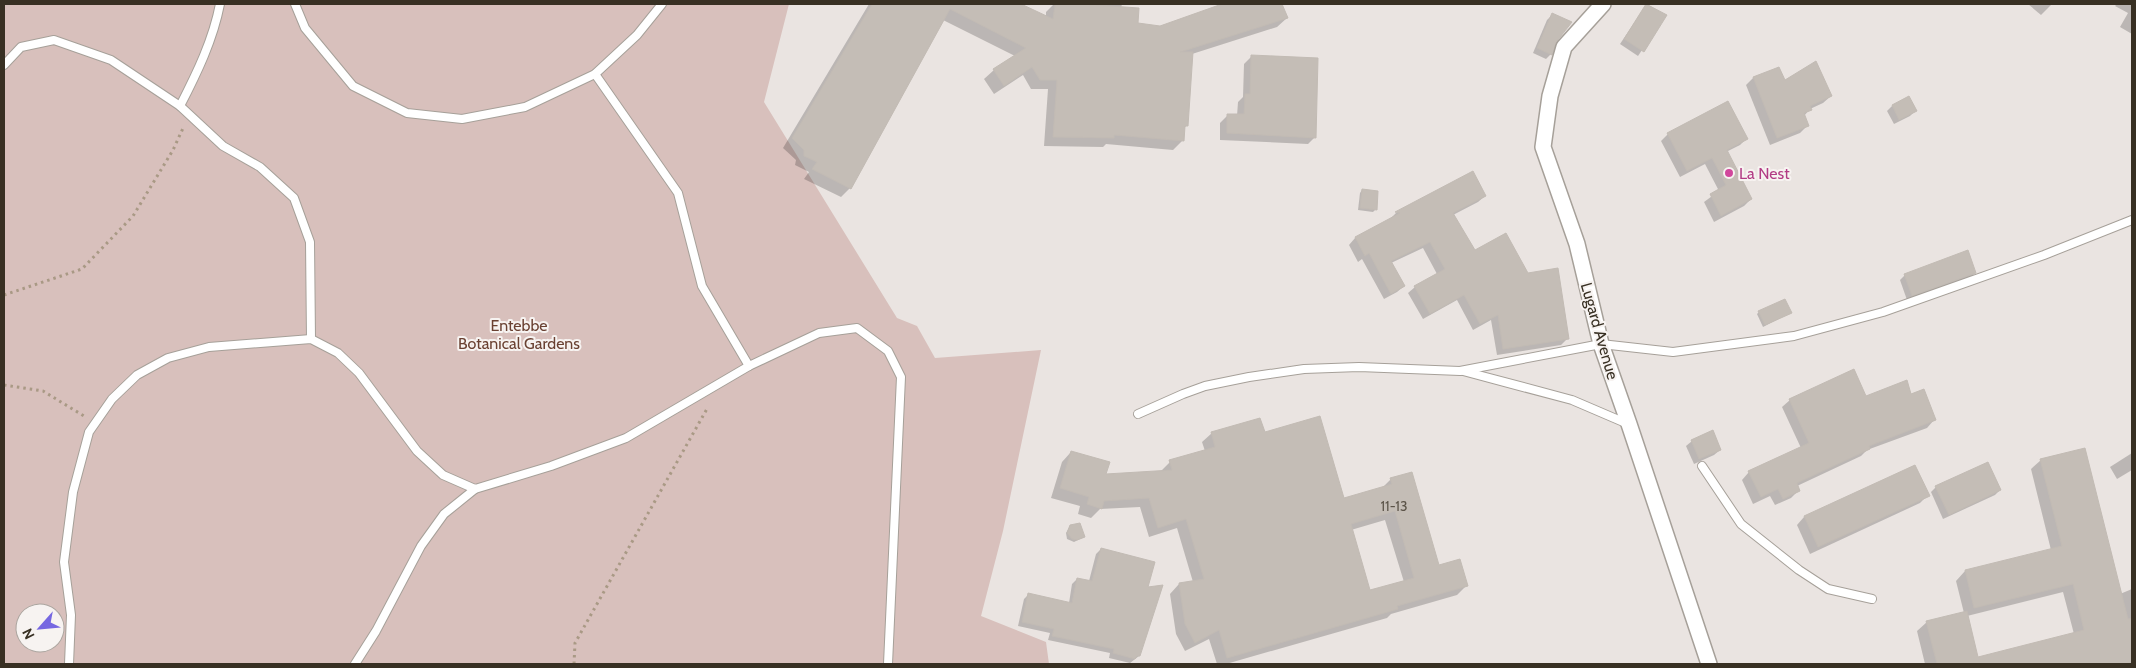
<svg xmlns="http://www.w3.org/2000/svg" width="2136" height="668" viewBox="0 0 2136 668" font-family="Cabin,sans-serif">
  <rect width="100%" height="100%" fill="#eae4e1"/>
  <!-- green -->
  <path fill="#d8c0bc" fill-rule="evenodd" d="M 4,4 L 789,4 L 764,102 L 897,318 L 917,326 L 935,358 L 1041,350 L 1003,531 L 981,616 L 1046,642 L 1049,664 L 4,664 ZM 25,613 L 55,613 L 55,643 L 25,643 Z"/>
  <!-- shadow -->
  <g fill="#0003" fill-rule="evenodd">
    <polygon points="869,4 1018,4 1046,17 1046,12 1054,4 1122,4 1121,8 1137,25 1160,27 1226,4 1280,4 1287,18 1277,27 1192,54 1187,125 1183,129 1182,141 1173,150 1106,144 1103,147 1044,146 1048,89 1031,89 1023,75 994,94 984,79 994,70 1015,56 943,20 850,188 841,197 804,179 809,172 795,165 796,160 783,148"/>
    <polygon points="1647,4 1665,16 1638,56 1620,44"/>
    <polygon points="2028,4 2052,4 2041,15"/>
    <polygon points="2117,4 2132,4 2132,34 2120,27 2128,13 2115,6"/>
    <polygon points="1552,15 1556,40 1551,54 1546,59 1533,53 1547,20"/>
    <polygon points="1252,56 1315,137 1308,144 1220,140 1220,123 1228,115 1237,116 1238,102 1243,97 1244,64"/>
    <polygon points="1779,68 1784,82 1831,96 1823,103 1810,109 1804,116 1807,126 1800,133 1770,145 1746,85 1753,78"/>
    <polygon points="1892,106 1915,111 1910,116 1894,124 1887,111"/>
    <polygon points="1668,134 1747,138 1740,145 1726,152 1751,199 1744,206 1714,222 1704,202 1719,191 1705,164 1680,177 1661,141"/>
    <polygon points="1472,173 1485,196 1478,202 1453,215 1475,252 1528,274 1567,339 1561,345 1497,355 1491,320 1473,330 1457,300 1423,319 1408,293 1415,287 1437,274 1423,248 1391,263 1404,286 1397,292 1384,299 1362,259 1358,262 1349,245 1355,238 1389,220 1396,213"/>
    <polygon points="1362,190 1375,210 1373,212 1358,210 1360,193"/>
    <polygon points="1975,273 1970,278 1907,300 1900,280 1905,275"/>
    <polygon points="1759,312 1790,313 1763,327 1757,314"/>
    <polygon points="1911,395 1934,420 1927,428 1867,450 1861,456 1797,486 1799,490 1791,498 1775,505 1770,496 1753,504 1742,480 1749,472 1801,448 1782,407 1790,400"/>
    <path d="M 1212,433 L 1264,434 L 1343,500 L 1381,489 L 1391,479 L 1438,567 L 1467,585 L 1457,595 L 1391,614 L 1387,618 L 1226,664 L 1217,664 L 1209,639 L 1185,651 L 1176,634 L 1170,594 L 1179,584 L 1193,582 L 1177,528 L 1149,537 L 1140,507 L 1100,509 L 1091,518 L 1078,514 L 1080,506 L 1051,498 L 1062,462 L 1071,452 L 1104,475 L 1160,472 L 1170,462 L 1205,451 L 1202,442 ZM 1385,520 L 1404,582 L 1369,592 L 1351,530 Z"/>
    <polygon points="1692,441 1720,450 1714,455 1694,464 1686,446"/>
    <polygon points="2132,453 2132,470 2117,479 2110,467"/>
    <path d="M 2041,460 L 2120,594 L 2132,589 L 2132,664 L 1925,664 L 1917,631 L 1927,622 L 1964,613 L 1956,581 L 1965,571 L 2051,550 L 2031,469 ZM 2063,592 L 2074,634 L 1977,658 L 1967,616 Z"/>
    <polygon points="1914,466 1928,495 1920,503 1810,554 1797,525 1804,517"/>
    <polygon points="1936,487 2000,490 1995,495 1943,519 1931,492"/>
    <polygon points="1070,526 1084,537 1074,542 1067,539 1066,533"/>
    <polygon points="1101,549 1146,589 1139,656 1130,663 1109,658 1110,653 1048,640 1050,633 1018,626 1024,599 1029,594 1069,603 1072,584 1077,579 1089,581 1096,554"/>
  </g>
  <!-- building -->
  <g fill="#c4bdb6" stroke="#c2bbb4" fill-rule="evenodd">
    <polygon points="872,4 1021,4 1053,19 1055,4 1082,4 1139,8 1138,23 1160,26 1222,4 1282,4 1288,18 1180,52 1193,52 1188,126 1185,126 1184,141 1114,135 1114,138 1053,137 1057,80 1040,80 1032,67 1004,86 993,69 1026,48 950,9 851,189 812,169 817,162 804,156 804,150 792,138"/>
    <polygon points="1646,4 1667,15 1644,52 1624,39"/>
    <polygon points="1552,13 1572,22 1557,41 1552,55 1537,48"/>
    <polygon points="1251,55 1318,58 1316,138 1227,133 1227,114 1244,114 1245,94 1250,94"/>
    <polygon points="1816,61 1832,96 1810,106 1812,110 1804,113 1809,126 1777,138 1753,77 1779,67 1785,80"/>
    <polygon points="1909,96 1917,111 1899,120 1892,105"/>
    <polygon points="1728,101 1748,139 1727,150 1752,199 1721,216 1710,194 1726,185 1712,158 1687,171 1667,133"/>
    <polygon points="1473,171 1486,196 1453,213 1475,250 1506,233 1528,273 1558,268 1569,339 1503,349 1498,315 1480,324 1464,295 1430,314 1414,286 1445,269 1430,242 1391,261 1405,286 1391,294 1369,253 1365,256 1355,237 1400,213 1395,212"/>
    <polygon points="1362,189 1378,191 1377,210 1360,208"/>
    <polygon points="1968,250 1976,273 1912,296 1904,274"/>
    <polygon points="1785,299 1792,313 1765,325 1758,311"/>
    <polygon points="1854,369 1866,396 1907,380 1911,394 1924,389 1936,420 1869,446 1870,449 1797,483 1800,491 1783,499 1778,489 1761,497 1748,471 1809,443 1789,399"/>
    <path d="M 1320,416 L 1344,498 L 1392,484 L 1390,478 L 1412,472 L 1439,565 L 1460,559 L 1468,586 L 1397,606 L 1398,609 L 1227,658 L 1219,630 L 1195,643 L 1185,624 L 1179,583 L 1204,579 L 1186,519 L 1158,528 L 1149,498 L 1104,501 L 1102,509 L 1087,504 L 1089,497 L 1060,488 L 1071,451 L 1110,462 L 1106,474 L 1172,470 L 1169,460 L 1215,447 L 1211,432 L 1260,418 L 1265,432 ZM 1395,511 L 1414,578 L 1370,590 L 1351,524 Z"/>
    <polygon points="1713,430 1721,450 1699,459 1691,440"/>
    <polygon points="2085,448 2128,619 2132,618 2132,662 2125,664 1937,664 1926,621 1967,611 1978,657 2084,630 2073,584 1974,608 1965,570 2062,546 2040,459"/>
    <polygon points="1988,462 2001,490 1949,515 1935,486"/>
    <polygon points="1915,465 1930,496 1818,547 1804,516"/>
    <polygon points="1080,523 1085,537 1077,540 1072,539 1067,533 1070,525"/>
    <polygon points="1101,548 1155,562 1148,587 1163,585 1140,656 1137,656 1135,659 1113,653 1114,649 1052,636 1054,629 1022,622 1028,593 1072,603 1077,578 1092,581"/>
  </g>
  <g fill="none" stroke-linecap="round" stroke-linejoin="round">
    <!-- service casing -->
    <g stroke="#a6a099" stroke-width="10">
      <g id="service">
        <polyline points="295,4 305,28 353,86 407,113 462,119 525,107 595,74 637,35 662,4"/>
        <path d="M 4,65 L 21,47 L 54,40 L 111,60 L 180,106 C 197,73 213,40 220,4"/>
        <polyline points="595,74 678,193 702,286 749,366"/>
        <polyline points="180,106 223,146 260,167 294,198 310,242 311,339"/>
        <polyline points="1463,371 1572,400 1628,424"/>
        <polyline points="1138,414 1183,394 1205,386 1249,377 1304,369 1359,367 1460,371 1601,344 1673,352 1794,336 1883,312 2044,255 2132,220"/>
        <polyline points="1702,466 1741,524 1799,570 1828,589 1872,599"/>
        <polyline points="69,664 71,615 64,562 73,492 89,432 112,399 137,375 168,358 209,347 311,339 338,353 359,373 417,451 443,475 475,489 551,466 626,438 749,366 819,333 857,328 888,351 901,377 888,664"/>
        <polyline points="355,664 376,631 421,546 444,514 475,489"/>
      </g>
    </g>
    <!-- tertiary casing -->
    <g stroke="#a6a099" stroke-width="18">
      <polyline id="tertiary" points="1603,4 1564,47 1550,96 1543,147 1577,244 1601,344 1629,424 1709,664"/>
    </g>
    <!-- path -->
    <g stroke="#a99985" stroke-width="3" stroke-dasharray="2.5 4" stroke-linecap="butt">
      <polyline points="4,295 82,269 133,216 173,150 184,126"/>
      <polyline points="4,385 43,391 84,416"/>
      <polyline points="574,664 575,643 708,407"/>
    </g>
    <!-- service -->
    <use href="#service" stroke="#fff" stroke-width="8"/>
    <!-- tertiary -->
    <use href="#tertiary" stroke="#fff" stroke-width="15"/>
  </g>
  <!-- markers -->
  <circle fill="#d1479c" stroke="#f7f3f1" stroke-width="2" cx="1729" cy="173" r="5"/>
  <g text-anchor="middle" stroke-width="4" stroke-linejoin="round" paint-order="stroke">
    <!-- number labels -->
    <g font-size="14" fill="#5b5348">
      <text x="1394" y="511">11-13</text>
    </g>
    <!-- hotel labels -->
    <g font-size="16" fill="#b23c85" stroke="#f7f3f1" text-anchor="start">
      <text x="1739" y="179">La Nest</text>
    </g>
    <!-- park labels -->
    <g font-size="16" fill="#6a4132" stroke="#f7f3f1">
      <text x="519" y="331">Entebbe<tspan x="519" dy="18">Botanical Gardens</tspan></text>
    </g>
    <!-- street labels -->
    <g font-size="16" fill="#383023" stroke="#f7f3f1">
      <text transform="translate(1600 331) rotate(74)" y="6">Lugard Avenue</text>
    </g>
  </g>
  <!-- border -->
  <rect width="2136" height="668" fill="none" stroke="#383023" stroke-width="10"/>
  <!-- north arrow -->
  <g transform="translate(40 628) rotate(243)"><circle r="24" fill="#f7f3f1" stroke="#aba59f"/>
  <path d="M0-4L9 19L0 12L-9 19Z" fill="#7667e1"/>
  <text y="-8" font-size="14" font-weight="bold" text-anchor="middle" fill="#383023">N</text>
  </g>
</svg>
